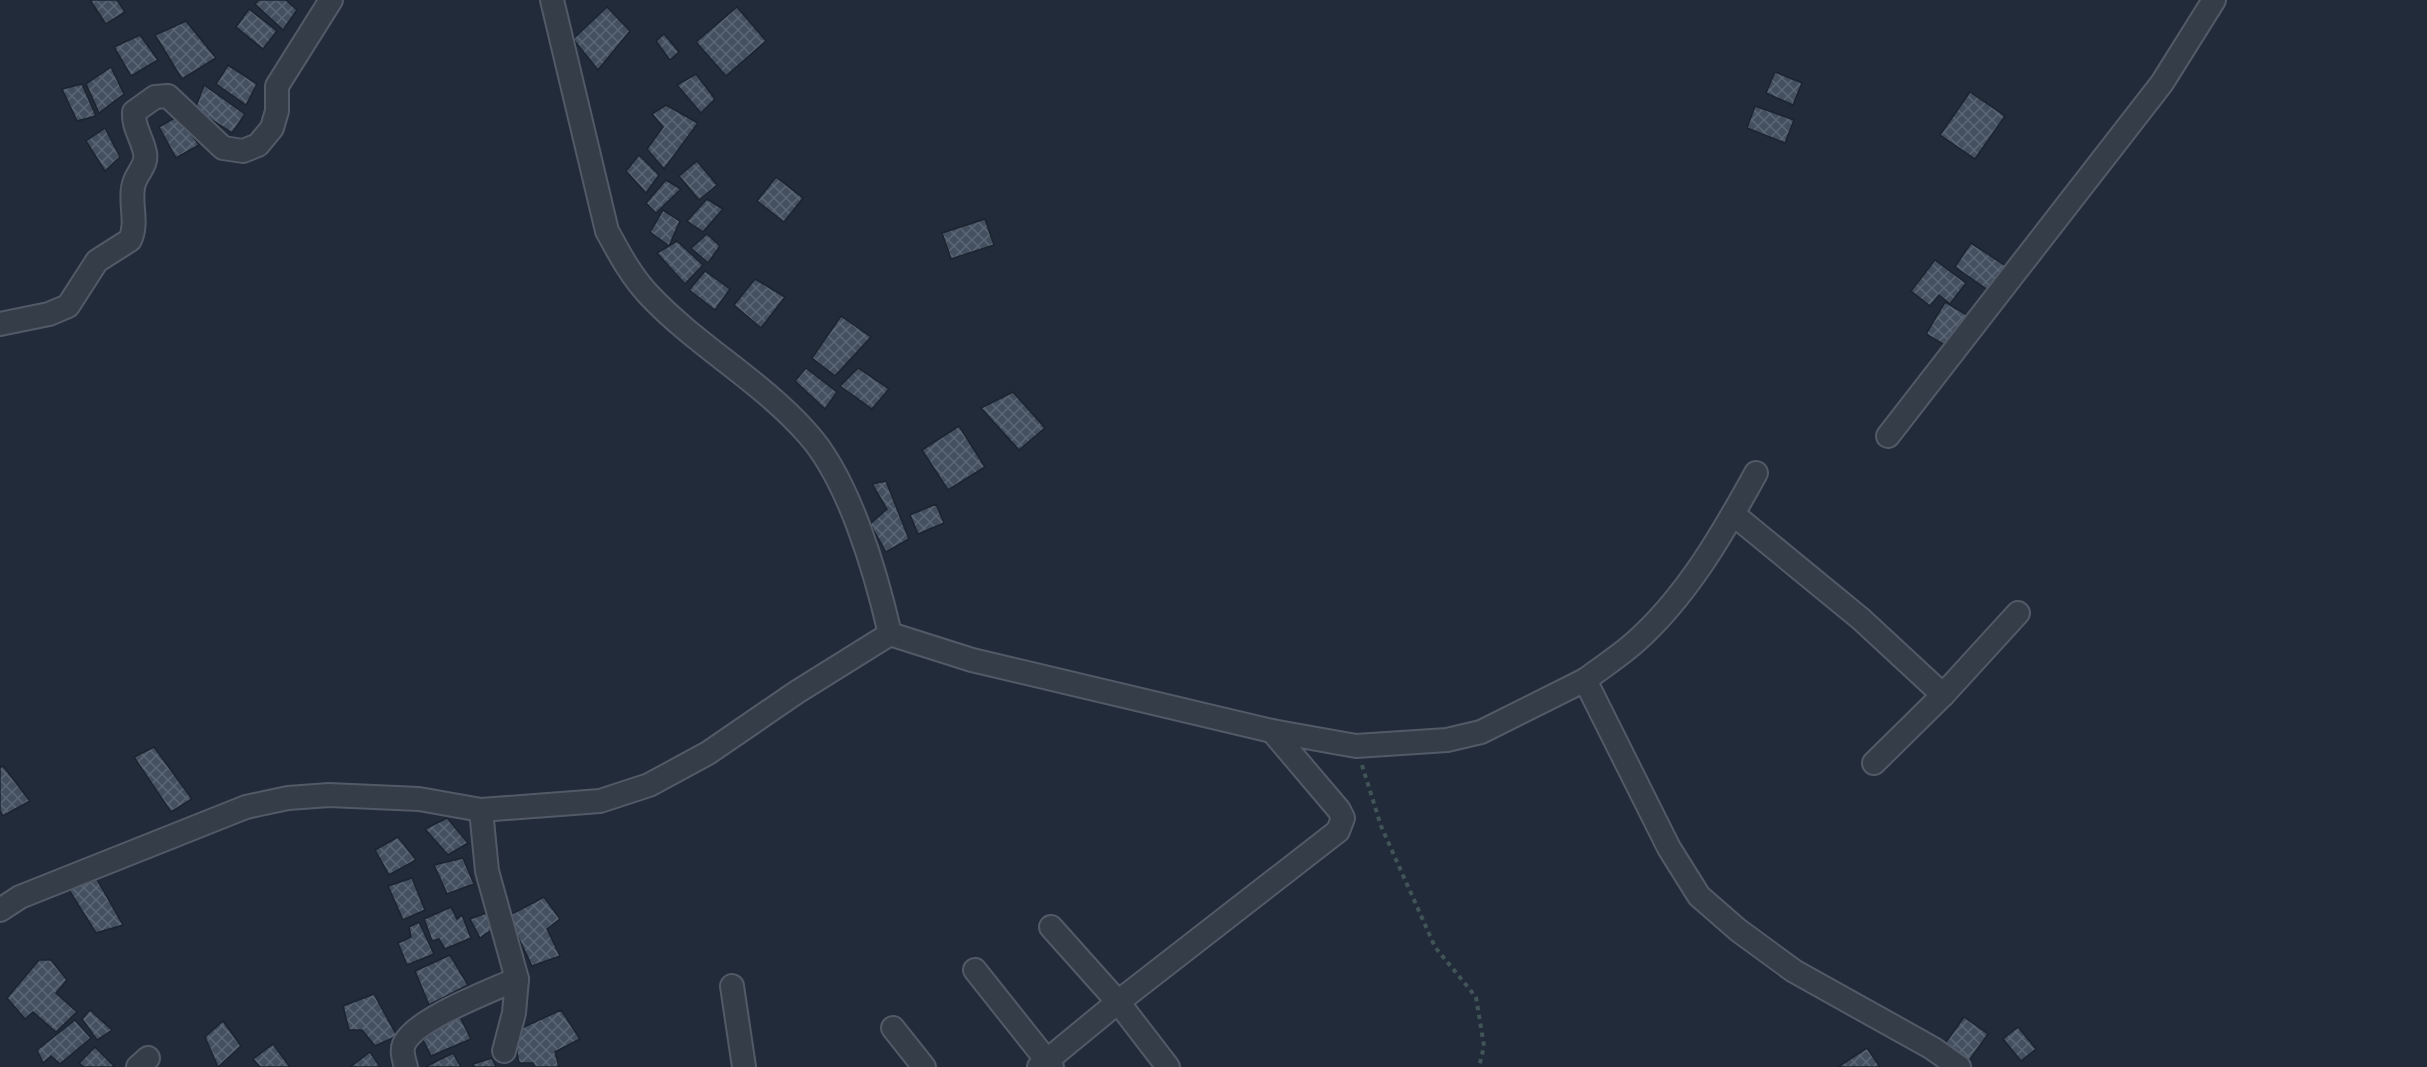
<svg xmlns="http://www.w3.org/2000/svg" width="2427" height="1067" viewBox="0 0 2427 1067" font-family="'PT Sans Narrow',sans-serif">
  <defs>
    <pattern id="building-cross-hatch" width="8" height="8" patternUnits="userSpaceOnUse" patternTransform="scale(1.5)"><rect width="8" height="8" fill="#445060"/><path d="M0 0l8 8M0 8l8-8" fill="none" stroke="#5c6775"/></pattern>
  </defs>
  <rect width="100%" height="100%" fill="#212b39"/>
  <!-- building -->
  <g fill="url(#building-cross-hatch)" stroke="#1c2430" stroke-width="1.5">
    <polygon points="90,0 117,0 125,12 106,24"/>
    <polygon points="259,0 286,0 297,10 283,30 255,4"/>
    <polygon points="607,7 630,31 598,70 573,39"/>
    <polygon points="737,7 766,41 726,76 696,42"/>
    <polygon points="249,9 277,31 263,49 236,27"/>
    <polygon points="186,21 216,58 182,79 155,35"/>
    <polygon points="664,34 679,52 670,60 656,41"/>
    <polygon points="140,35 158,60 131,76 114,47"/>
    <polygon points="228,65 257,84 246,105 216,84"/>
    <polygon points="111,67 124,94 99,113 86,84"/>
    <polygon points="1775,72 1802,83 1793,105 1766,93"/>
    <polygon points="696,74 715,99 701,113 677,85"/>
    <polygon points="82,84 96,116 77,121 62,89"/>
    <polygon points="204,85 245,114 232,133 195,109"/>
    <polygon points="1970,92 2005,116 1975,159 1940,135"/>
    <polygon points="666,105 698,123 664,169 647,149 663,127 652,114"/>
    <polygon points="1755,106 1794,120 1785,143 1747,128"/>
    <polygon points="178,116 199,145 176,158 159,127"/>
    <polygon points="105,128 120,157 105,171 86,141"/>
    <polygon points="639,155 659,175 646,193 626,171"/>
    <polygon points="697,161 717,185 699,200 679,176"/>
    <polygon points="776,177 803,198 784,222 757,201"/>
    <polygon points="666,180 681,189 656,213 646,203"/>
    <polygon points="707,199 723,209 703,232 687,221"/>
    <polygon points="663,210 680,221 669,246 650,232"/>
    <polygon points="985,219 994,245 951,259 942,233"/>
    <polygon points="707,234 720,246 708,263 691,248"/>
    <polygon points="677,241 703,265 685,284 657,253"/>
    <polygon points="1971,243 2012,270 1995,295 1955,267"/>
    <polygon points="1935,260 1966,283 1950,304 1939,295 1930,306 1911,291"/>
    <polygon points="705,271 730,289 715,310 689,290"/>
    <polygon points="755,279 785,297 761,328 734,305"/>
    <polygon points="1945,302 1972,318 1953,350 1926,334"/>
    <polygon points="841,316 871,337 835,376 812,358"/>
    <polygon points="806,368 837,392 825,409 795,381"/>
    <polygon points="858,368 889,389 872,409 840,386"/>
    <polygon points="1013,392 1045,428 1019,450 981,408"/>
    <polygon points="959,426 985,467 948,490 922,450"/>
    <polygon points="886,481 909,539 886,552 870,524 887,509 872,484"/>
    <polygon points="936,504 944,523 918,534 910,515"/>
    <polygon points="154,747 192,799 171,812 134,757"/>
    <polygon points="3,766 30,801 3,816 0,811 0,768"/>
    <polygon points="447,818 468,843 448,855 425,829"/>
    <polygon points="398,837 416,860 389,875 375,850"/>
    <polygon points="463,858 474,884 447,894 434,865"/>
    <polygon points="95,876 123,925 96,933 69,890"/>
    <polygon points="412,878 425,910 403,920 388,886"/>
    <polygon points="544,897 560,919 547,929 560,956 532,966 508,916"/>
    <polygon points="451,907 457,919 462,915 471,938 445,949 439,939 432,941 424,919"/>
    <polygon points="486,913 493,929 480,938 470,919"/>
    <polygon points="419,922 434,954 407,965 398,943 411,937 409,927"/>
    <polygon points="450,955 468,985 429,1005 415,971"/>
    <polygon points="39,960 51,960 67,980 56,993 77,1012 56,1032 33,1012 25,1019 7,998"/>
    <polygon points="374,994 397,1036 375,1046 362,1030 349,1030 343,1006"/>
    <polygon points="90,1010 112,1030 97,1040 82,1019"/>
    <polygon points="561,1010 580,1039 555,1052 559,1067 535,1067 533,1063 519,1063 513,1032"/>
    <polygon points="458,1013 471,1039 431,1056 423,1040"/>
    <polygon points="1964,1017 1988,1034 1968,1062 1944,1045"/>
    <polygon points="75,1020 91,1038 60,1064 51,1056 43,1063 37,1050"/>
    <polygon points="223,1021 241,1046 218,1067 205,1037"/>
    <polygon points="2018,1027 2036,1049 2021,1061 2003,1039"/>
    <polygon points="273,1044 290,1067 260,1067 253,1059"/>
    <polygon points="95,1047 115,1067 84,1067 79,1063"/>
    <polygon points="1867,1048 1880,1067 1838,1067"/>
    <polygon points="370,1052 380,1067 350,1067"/>
    <polygon points="453,1053 461,1067 425,1067"/>
    <polygon points="492,1058 496,1067 474,1067 473,1064"/>
  </g>
  <g fill="none" stroke-linecap="round" stroke-linejoin="round">
    <!-- street casing -->
    <g stroke="#535a67" stroke-width="26">
      <g id="street">
        <path d="M 0,324 L 49,314 L 68,306 L 97,261 L 130,240 C 138,223 130,205 133,188 C 134,175 148,166 145,153 C 142,137 133,128 134,112 L 155,97 L 168,96 L 223,148 L 243,151 L 258,145 L 272,128 L 277,111 L 277,86 L 331,0"/>
        <polyline points="1888,436 2162,83 2214,0"/>
        <path d="M 1756,473 C 1723,533 1686,598 1633,644 C 1618,657 1601,668 1585,680 L 1669,848 L 1699,896 L 1738,930 L 1794,971 L 1932,1048 L 1959,1067"/>
        <polyline points="1733,514 1861,619 1943,695"/>
        <polyline points="890,634 972,660 1272,731 1356,746 1447,740 1481,732 1585,680"/>
        <polyline points="1874,763 1943,695 2018,613"/>
        <polyline points="481,810 487,871 517,979 514,1013 504,1051"/>
        <path d="M 0,910 L 20,897 L 246,807 L 288,798 L 329,795 L 419,799 L 481,810 L 600,801 L 649,785 L 708,753 L 797,692 L 890,634 C 876,573 849,479 807,433 C 760,380 697,346 649,295 C 631,276 619,253 607,231 L 552,0"/>
        <polyline points="1051,927 1118,1002 1168,1067"/>
        <polyline points="975,970 1052,1067"/>
        <polyline points="732,986 744,1067"/>
        <polyline points="893,1028 924,1067"/>
        <polyline points="138,1067 148,1058"/>
        <path d="M 406,1067 C 404,1060 401,1051 404,1044 C 415,1019 491,991 517,979"/>
        <polyline points="1039,1067 1118,1002 1338,831 1343,818 1339,810 1272,731"/>
      </g>
    </g>
    <!-- path -->
    <polyline stroke="#415457" stroke-width="4" stroke-dasharray="4.5 4.5" stroke-linecap="butt" points="1362,765 1381,826 1435,947 1476,997 1484,1046 1479,1067"/>
    <!-- street -->
    <use href="#street" stroke="#353d49" stroke-width="22"/>
  </g>
</svg>
